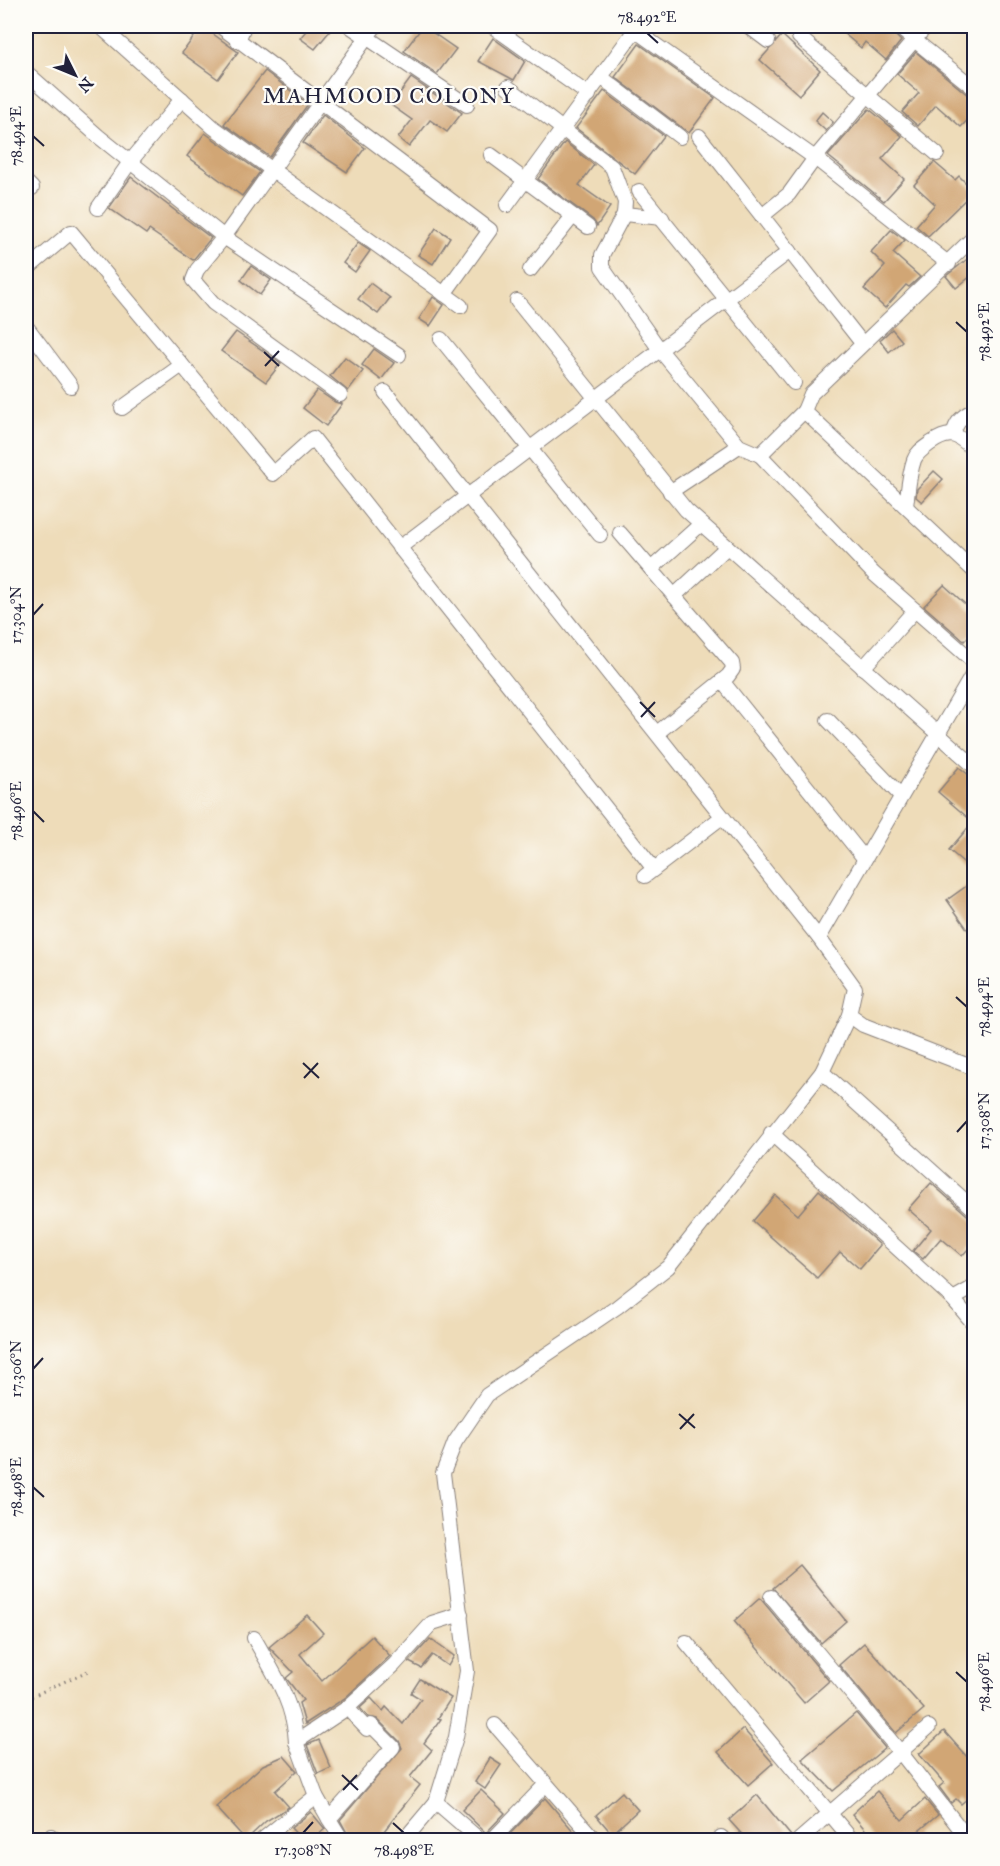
<svg xmlns="http://www.w3.org/2000/svg" width="1000" height="1866" viewBox="0 0 1000 1866" font-family="'IM FELL Great Primer',serif">
  <rect width="100%" height="100%" fill="#fdfcf7"/>
  <filter id="ink" filterUnits="userSpaceOnUse"><feTurbulence type="fractalNoise" baseFrequency=".0167" numOctaves="2"/><feDisplacementMap in="SourceGraphic" scale="12" xChannelSelector="R" yChannelSelector="G"/><feConvolveMatrix kernelMatrix="1 2 1 2 8 2 1 2 1" color-interpolation-filters="sRGB"/></filter>
  <filter id="wash" filterUnits="userSpaceOnUse"><feTurbulence type="fractalNoise" baseFrequency=".008" numOctaves="4" result="noise"/><feDisplacementMap in="SourceGraphic" scale="24" xChannelSelector="R" yChannelSelector="G"/><feGaussianBlur stdDeviation="1.35" result="paint"/><feColorMatrix in="noise" values="0 0 0 0 0 0 0 0 0 0 0 0 0 0 0 0 0 1.4 0 .05"/><feComposite in="paint" operator="in"/></filter>
  <g filter="url(#wash)">
    <rect width="100%" height="100%" fill="#eedcb9"/>
    <g id="blocks">
      <!-- building -->
      <g fill="#d1a674">
        <polygon points="202,26 238,52 218,79 182,53"/>
        <polygon points="310,26 334,26 315,49 300,38"/>
        <polygon points="423,26 456,49 437,74 404,51"/>
        <polygon points="835,26 886,26 901,41 886,60 865,42 861,48"/>
        <polygon points="782,35 820,70 799,95 760,60"/>
        <polygon points="493,38 525,61 514,80 478,61"/>
        <polygon points="639,44 715,98 689,133 615,77"/>
        <polygon points="916,52 968,95 975,97 975,112 961,127 936,105 918,126 902,112 919,93 897,74"/>
        <polygon points="265,71 308,104 270,157 224,124"/>
        <polygon points="411,78 462,113 447,132 430,120 409,147 398,138 412,120 391,105"/>
        <polygon points="604,91 664,136 635,174 576,128"/>
        <polygon points="869,109 902,136 882,159 904,179 884,201 828,156"/>
        <polygon points="822,112 833,122 826,131 815,121"/>
        <polygon points="323,115 365,148 347,172 303,143"/>
        <polygon points="205,133 260,172 242,196 187,156"/>
        <polygon points="565,142 594,165 579,185 610,207 597,226 593,220 538,179"/>
        <polygon points="934,162 955,180 959,176 974,191 928,236 916,226 935,204 914,185"/>
        <polygon points="131,177 211,238 193,260 149,230 146,234 109,208"/>
        <polygon points="436,228 450,237 433,264 418,255"/>
        <polygon points="891,230 905,240 893,253 920,277 909,287 906,285 885,308 864,289 885,266 871,252"/>
        <polygon points="358,243 370,251 355,272 343,263"/>
        <polygon points="975,253 975,273 956,288 946,276"/>
        <polygon points="251,266 271,280 260,295 241,280"/>
        <polygon points="370,283 390,298 378,314 358,299"/>
        <polygon points="433,297 444,305 430,326 419,319"/>
        <polygon points="892,329 902,341 889,352 880,340"/>
        <polygon points="236,332 281,363 266,382 221,351"/>
        <polygon points="374,349 394,363 381,380 362,365"/>
        <polygon points="345,357 363,371 348,391 330,376"/>
        <polygon points="317,390 335,402 342,404 326,426 303,408"/>
        <polygon points="934,471 943,479 922,502 916,497 917,489"/>
        <polygon points="944,585 975,613 975,630 964,641 924,606"/>
        <polygon points="959,767 975,780 975,872 949,850 973,822 938,792"/>
        <polygon points="968,885 975,894 975,940 947,900"/>
        <polygon points="931,1183 975,1222 975,1241 962,1256 941,1238 923,1259 913,1251 931,1229 908,1209"/>
        <polygon points="819,1190 880,1245 860,1269 840,1252 817,1278 753,1221 775,1195 798,1215"/>
        <polygon points="800,1565 846,1621 821,1643 773,1588"/>
        <polygon points="760,1598 829,1681 804,1703 734,1621"/>
        <polygon points="307,1615 323,1633 300,1654 322,1681 372,1636 390,1656 345,1698 305,1724 299,1703 303,1700 286,1678 293,1672 269,1647"/>
        <polygon points="430,1639 454,1656 448,1666 432,1655 421,1668 409,1662"/>
        <polygon points="864,1643 924,1709 896,1733 839,1665"/>
        <polygon points="420,1679 451,1698 438,1718 441,1719 424,1743 432,1750 410,1777 420,1785 384,1831 387,1834 381,1840 351,1840 340,1820 402,1748 399,1741 377,1719 368,1717 360,1708 371,1698 383,1711 386,1707 403,1724 421,1699 411,1693"/>
        <polygon points="856,1713 885,1748 833,1791 802,1759"/>
        <polygon points="743,1729 773,1763 748,1785 718,1752"/>
        <polygon points="944,1731 975,1766 975,1792 961,1804 956,1799 951,1803 939,1787 944,1783 919,1754"/>
        <polygon points="319,1740 331,1768 318,1774 307,1745"/>
        <polygon points="284,1756 297,1771 275,1791 289,1807 266,1821 246,1840 216,1807 263,1765"/>
        <polygon points="490,1758 501,1765 485,1789 475,1782"/>
        <polygon points="481,1790 505,1813 486,1833 462,1810"/>
        <polygon points="877,1791 902,1820 925,1799 938,1815 915,1834 921,1840 874,1840 852,1814"/>
        <polygon points="622,1792 638,1810 612,1834 596,1815"/>
        <polygon points="757,1795 791,1836 790,1840 747,1840 729,1820"/>
        <polygon points="545,1798 581,1840 504,1840"/>
        <polygon points="311,1812 325,1829 312,1840 302,1840 291,1828"/>
      </g>
    </g>
  </g>
  <g filter="url(#ink)">
    <use href="#blocks" fill-opacity="0" stroke="#887f7a" stroke-width="1.5"/>
    <g fill="none" stroke-linecap="round" stroke-linejoin="round">
      <!-- minor casing -->
      <g stroke="#887f7a" stroke-width="16">
        <g id="minor">
          <polyline points="100,26 213,127 461,306"/>
          <polyline points="220,26 490,230 444,294"/>
          <polyline points="350,26 467,105"/>
          <polyline points="492,26 589,95"/>
          <polyline points="629,26 815,158 789,194 762,216"/>
          <polyline points="748,26 768,41"/>
          <polyline points="897,26 974,88"/>
          <polyline points="926,26 815,158 949,264"/>
          <polyline points="799,37 937,154"/>
          <polyline points="238,41 244,26"/>
          <polyline points="26,72 98,136 224,237 375,26"/>
          <polyline points="601,77 680,137"/>
          <polyline points="508,87 612,167 625,202 624,214 602,255 602,267 660,350 739,446 760,455"/>
          <polyline points="699,136 862,343"/>
          <polyline points="491,155 588,227"/>
          <polyline points="26,182 32,188"/>
          <polyline points="639,191 794,383"/>
          <polyline points="507,205 638,26"/>
          <polyline points="98,208 130,162 182,99"/>
          <polyline points="624,214 662,218"/>
          <polyline points="974,237 811,394 804,411 974,571"/>
          <polyline points="26,270 71,232 273,474 313,438 654,869"/>
          <polyline points="530,270 573,216"/>
          <polyline points="517,301 686,510 974,766"/>
          <polyline points="26,326 71,386"/>
          <polyline points="441,339 600,535"/>
          <polyline points="385,392 819,938 855,988 849,1015 822,1072 668,1267 617,1307 487,1395 455,1442 443,1473 467,1671 456,1737 436,1802 404,1840"/>
          <polyline points="340,395 213,303 193,280 197,270 224,237 399,355"/>
          <polyline points="122,408 182,365"/>
          <polyline points="804,411 760,455 874,574 974,662"/>
          <path d="M 953,435 C 956,422 962,416 974,410"/>
          <polyline points="670,492 739,446"/>
          <path d="M 906,506 C 908,491 909,474 914,460 C 917,452 924,448 931,443 C 951,429 958,435 974,450"/>
          <polyline points="620,533 732,663 733,669 728,676 657,733"/>
          <polyline points="399,548 790,251"/>
          <polyline points="651,569 701,524"/>
          <polyline points="674,596 726,548"/>
          <polyline points="863,668 915,610"/>
          <polyline points="722,681 864,858"/>
          <polyline points="828,720 901,796"/>
          <polyline points="645,876 722,817"/>
          <polyline points="819,938 974,672"/>
          <polyline points="849,1015 863,1025 974,1068"/>
          <polyline points="822,1072 974,1209"/>
          <polyline points="771,1133 953,1299 974,1324"/>
          <polyline points="953,1299 974,1287"/>
          <polyline points="771,1597 901,1753 969,1840"/>
          <path d="M 254,1638 C 273,1672 294,1702 296,1742"/>
          <polyline points="686,1642 852,1840"/>
          <polyline points="495,1725 595,1840"/>
          <polyline points="436,1802 480,1840"/>
          <polyline points="329,1819 316,1796 296,1742 347,1708 394,1665 432,1623 461,1614"/>
          <polyline points="51,1836 55,1840"/>
          <polyline points="721,1837 724,1840"/>
          <polyline points="262,1840 316,1796"/>
          <polyline points="342,1840 329,1819 393,1747 371,1725 367,1729 347,1708"/>
          <polyline points="492,1840 546,1784"/>
          <polyline points="799,1840 929,1727"/>
        </g>
      </g>
      <!-- path -->
      <polyline stroke="#887f7a" stroke-width="3" stroke-dasharray="1.5 4.5" stroke-linecap="butt" points="26,1699 90,1670"/>
      <!-- minor -->
      <use href="#minor" stroke="#fff" stroke-width="14"/>
    </g>
  </g>
  <!-- ticks -->
  <path fill="none" stroke="#22223b" stroke-width="2" d="M 647,33 L 658,43M 33,136 L 44,146M 956,322 L 967,332M 264,352 L 279,366M 265,366 L 279,351M 33,615 L 43,604M 640,702 L 655,717M 641,717 L 655,702M 33,811 L 44,822M 956,997 L 967,1007M 303,1063 L 319,1078M 304,1078 L 318,1063M 957,1132 L 967,1121M 33,1369 L 43,1358M 679,1414 L 695,1428M 680,1429 L 694,1414M 33,1487 L 44,1497M 956,1672 L 967,1682M 342,1775 L 358,1790M 343,1790 L 357,1775M 393,1823 L 404,1833M 303,1833 L 313,1822"/>
  <g text-anchor="middle" stroke-width="4.5" stroke-linejoin="round" paint-order="stroke">
    <!-- neighbourhood labels -->
    <g font-size="22" letter-spacing="1.5" fill="#22223b" stroke="#fdfcf7">
      <text x="389" y="103">MAHMOOD COLONY</text>
    </g>
  </g>
  <!-- margin -->
  <rect width="1000" height="1866" fill="none" stroke="#fdfcf7" stroke-width="66"/>
  <!-- north arrow -->
  <g transform="translate(75 75) rotate(133)" stroke="#fdfcf7" stroke-width="4.5" paint-order="stroke">
  <path d="M0-4.5L10 22L0 15L-10 22Z" fill="#22223b"/>
  <text y="-9" font-size="16" font-weight="bold" text-anchor="middle" fill="#22223b">N</text>
  </g>
  <rect x="33" y="33" width="934" height="1800" fill="none" stroke="#22223b" stroke-width="2"/>
  <g font-size="15" text-anchor="middle" fill="#22223b">
    <text x="647" y="22">78.492°E</text>
    <text transform="translate(16 136) rotate(-90)" y="5">78.494°E</text>
    <text transform="translate(984 332) rotate(-90)" y="5">78.492°E</text>
    <text transform="translate(16 615) rotate(-90)" y="5">17.304°N</text>
    <text transform="translate(16 811) rotate(-90)" y="5">78.496°E</text>
    <text transform="translate(984 1007) rotate(-90)" y="5">78.494°E</text>
    <text transform="translate(984 1121) rotate(-90)" y="5">17.308°N</text>
    <text transform="translate(16 1369) rotate(-90)" y="5">17.306°N</text>
    <text transform="translate(16 1487) rotate(-90)" y="5">78.498°E</text>
    <text transform="translate(984 1682) rotate(-90)" y="5">78.496°E</text>
    <text x="303" y="1855">17.308°N</text>
    <text x="404" y="1855">78.498°E</text>
  </g>
</svg>
